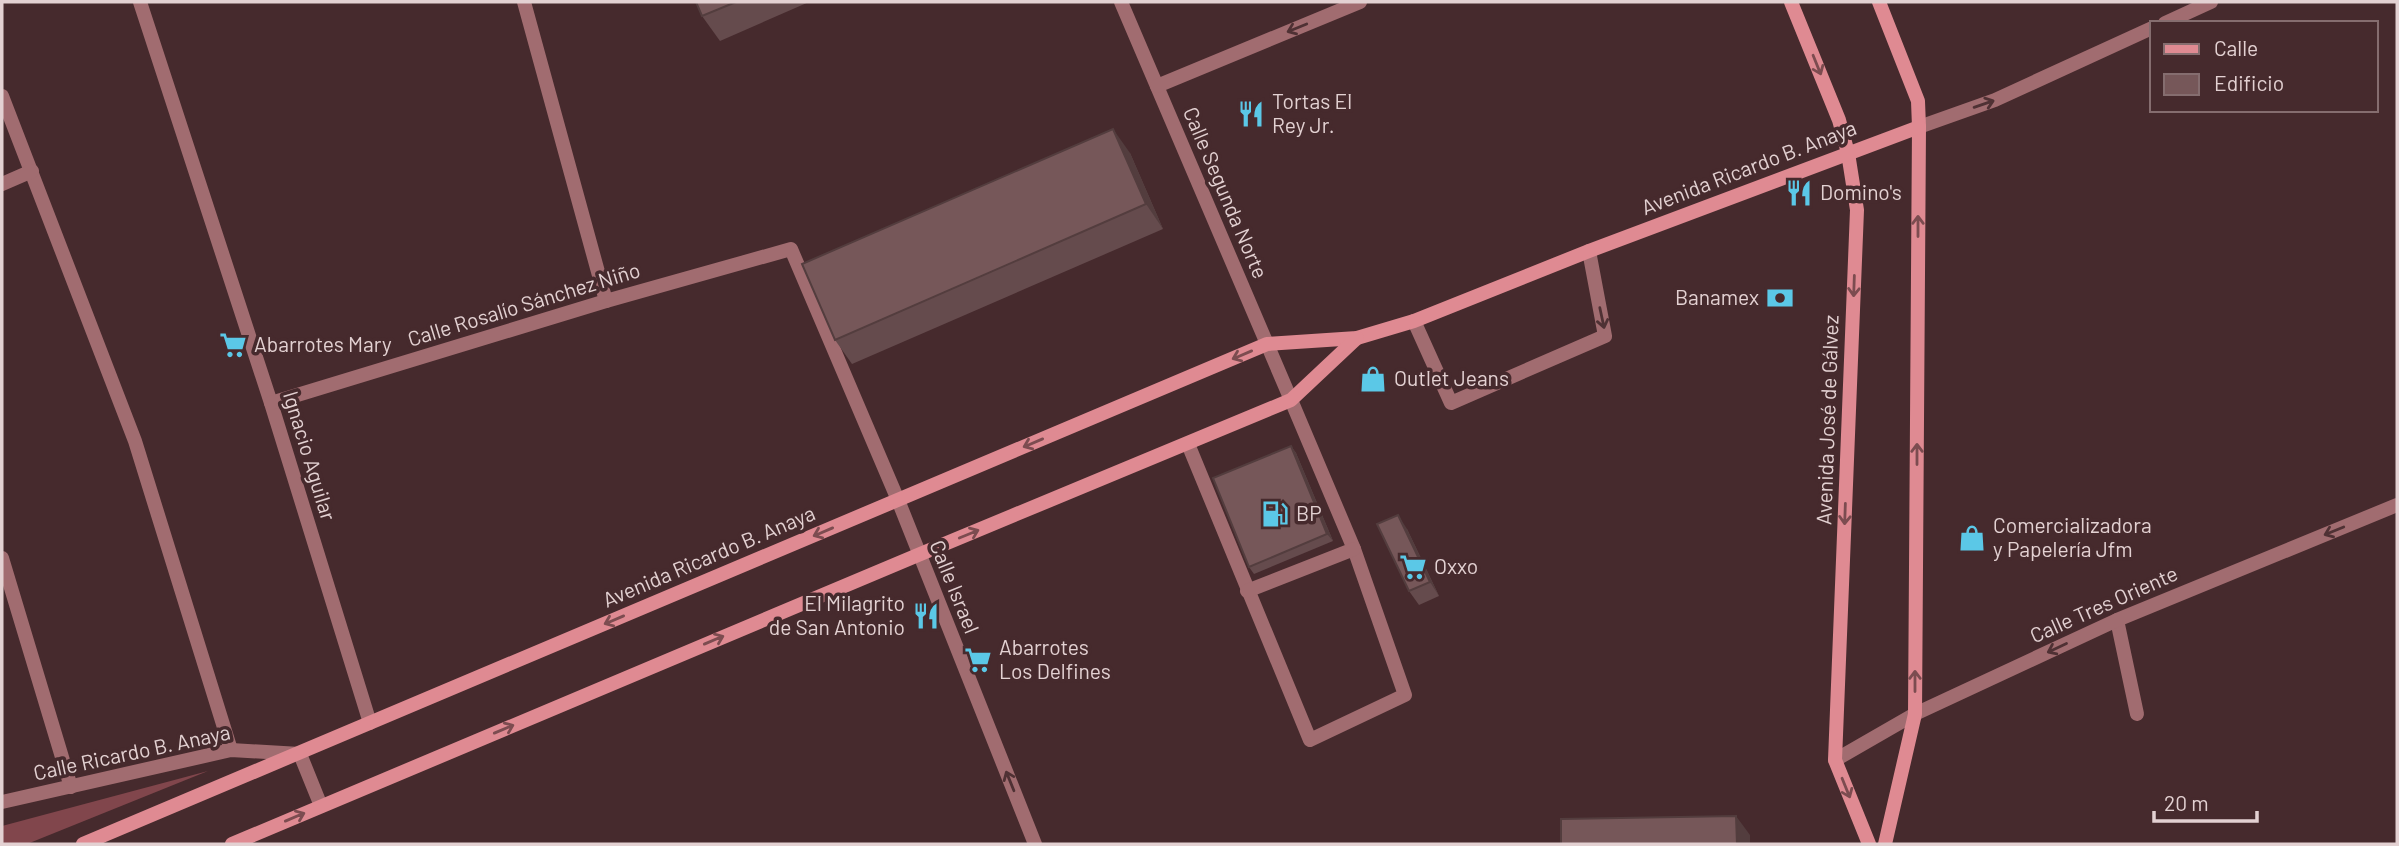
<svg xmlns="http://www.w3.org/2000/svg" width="2399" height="846" viewBox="0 0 2399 846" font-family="Barlow,sans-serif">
  <rect width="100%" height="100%" fill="#462a2d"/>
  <!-- green -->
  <polygon fill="#81464c" points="208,771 27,844 2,844 2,826"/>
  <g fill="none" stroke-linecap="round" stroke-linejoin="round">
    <!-- service -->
    <g stroke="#a16c70" stroke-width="14">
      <polyline points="1414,321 1451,403 1605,336 1589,251"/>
      <polyline points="1188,444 1310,740 1405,695 1354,549 1291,400"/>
      <polyline points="1247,591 1354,549"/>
      <polyline points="2117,620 2137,714"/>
    </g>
    <!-- minor -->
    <g stroke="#a16c70" stroke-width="14">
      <polyline points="140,2 271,403 370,723"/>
      <polyline points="524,2 606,301"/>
      <polyline points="1121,2 1291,400"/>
      <polyline points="1157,86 1360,2"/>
      <polyline points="2,96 135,441 231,750"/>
      <polyline points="2,184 32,171"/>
      <polyline points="271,403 606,301 791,249 898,500"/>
      <polyline points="2,558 71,787"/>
      <polyline points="1835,760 1915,714 2117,620 2397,505"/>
      <polyline points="2,802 231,750 300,754 321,806"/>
    </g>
    <!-- tertiary -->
    <g stroke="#a16c70" stroke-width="14">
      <polyline points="2165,23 2211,2"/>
      <polyline points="1919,127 1995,100 2152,28"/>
      <polyline points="898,500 1035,844"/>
    </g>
    <!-- secondary -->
    <g stroke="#df8a92" stroke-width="14">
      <polyline points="1791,2 1839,120 1848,153 1857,210 1835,760 1869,844"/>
      <polyline points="1879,2 1918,101 1919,127 1915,714 1885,844"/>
      <polyline points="83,844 1267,344 1357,338 1414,321 1589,251 1919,127"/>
      <polyline points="232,844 918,555 1291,400 1357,338"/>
    </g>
  </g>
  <!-- wall -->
  <g fill="#654b4d">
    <polygon points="696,2 809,2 720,41 702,16"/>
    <polygon points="1130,153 1163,229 852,364 835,340"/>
    <polygon points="1291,446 1296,453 1333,541 1254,574 1249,567"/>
    <polygon points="1407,529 1439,596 1419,605 1409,591"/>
  </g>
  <!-- shaded-wall -->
  <g fill="#533d3e">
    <polygon points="1113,129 1130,153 1163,229 1146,204"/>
    <polygon points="1291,446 1296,453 1333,541 1327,534"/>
    <polygon points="1398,515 1407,529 1439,596 1430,582"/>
    <polygon points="1736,816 1750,835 1750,844 1737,844"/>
  </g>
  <!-- building -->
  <g fill="#765759" stroke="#533d3e" stroke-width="2">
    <polygon points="696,2 736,2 702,16"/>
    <polygon points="1113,129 1146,204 835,340 802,264"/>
    <polygon points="1291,446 1327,534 1249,567 1213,478"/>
    <polygon points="1398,515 1430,582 1409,591 1377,524"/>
    <polygon points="1736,816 1737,844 1561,844 1561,819"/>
  </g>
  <!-- one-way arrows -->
  <defs><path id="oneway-shaft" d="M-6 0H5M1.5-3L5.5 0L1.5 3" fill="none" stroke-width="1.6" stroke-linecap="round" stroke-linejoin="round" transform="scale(1.75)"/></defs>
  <g stroke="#4f3134">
    <use href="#oneway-shaft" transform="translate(1297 28) rotate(158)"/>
    <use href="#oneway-shaft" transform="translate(1984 104) rotate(-19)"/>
    <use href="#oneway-shaft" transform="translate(1602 318) rotate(78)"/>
    <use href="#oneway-shaft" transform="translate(2334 531) rotate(158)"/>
    <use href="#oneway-shaft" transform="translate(2057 648) rotate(155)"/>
    <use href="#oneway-shaft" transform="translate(1010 781) rotate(-112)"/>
  </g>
  <g stroke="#7c4c50">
    <use href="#oneway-shaft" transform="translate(1817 65) rotate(68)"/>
    <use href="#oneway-shaft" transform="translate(1918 226) rotate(-90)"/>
    <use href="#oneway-shaft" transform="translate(1854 286) rotate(92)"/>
    <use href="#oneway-shaft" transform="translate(1242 355) rotate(157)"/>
    <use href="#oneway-shaft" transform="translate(1033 443) rotate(157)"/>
    <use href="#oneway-shaft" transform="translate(1917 454) rotate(-90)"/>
    <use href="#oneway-shaft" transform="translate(1845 514) rotate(92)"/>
    <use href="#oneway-shaft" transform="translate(823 532) rotate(157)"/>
    <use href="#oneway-shaft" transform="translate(969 534) rotate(-22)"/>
    <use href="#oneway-shaft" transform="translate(614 620) rotate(157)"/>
    <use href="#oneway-shaft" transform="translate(714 640) rotate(-23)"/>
    <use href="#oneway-shaft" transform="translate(1915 681) rotate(-90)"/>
    <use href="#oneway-shaft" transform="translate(504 729) rotate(-23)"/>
    <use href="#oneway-shaft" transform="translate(1846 788) rotate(68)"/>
    <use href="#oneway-shaft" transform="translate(295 817) rotate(-23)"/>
  </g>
  <!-- icons -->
  <defs>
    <g id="restaurant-bare" transform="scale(2.1)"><path d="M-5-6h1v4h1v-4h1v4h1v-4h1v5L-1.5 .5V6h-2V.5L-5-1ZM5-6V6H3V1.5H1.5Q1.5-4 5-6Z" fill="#5bc8e7" stroke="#462a2d" stroke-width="2.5" paint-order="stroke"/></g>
    <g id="bank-bare" transform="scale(2.1)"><path d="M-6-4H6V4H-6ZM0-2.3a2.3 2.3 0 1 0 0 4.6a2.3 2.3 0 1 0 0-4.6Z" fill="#5bc8e7" stroke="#462a2d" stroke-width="2.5" paint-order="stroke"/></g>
    <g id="supermarket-bare" transform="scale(2.1)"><path d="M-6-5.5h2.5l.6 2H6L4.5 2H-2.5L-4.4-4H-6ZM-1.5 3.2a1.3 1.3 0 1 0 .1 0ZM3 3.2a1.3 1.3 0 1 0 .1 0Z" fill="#5bc8e7" stroke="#462a2d" stroke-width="2.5" paint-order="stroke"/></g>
    <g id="shop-bare" transform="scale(2.1)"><path d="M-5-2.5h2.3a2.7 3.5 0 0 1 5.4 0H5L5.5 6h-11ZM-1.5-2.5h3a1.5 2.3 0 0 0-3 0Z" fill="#5bc8e7" stroke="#462a2d" stroke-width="2.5" paint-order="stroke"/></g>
    <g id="fuel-bare" transform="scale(2.1)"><path d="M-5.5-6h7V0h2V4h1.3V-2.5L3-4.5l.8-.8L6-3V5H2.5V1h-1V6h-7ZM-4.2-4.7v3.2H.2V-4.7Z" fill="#5bc8e7" stroke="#462a2d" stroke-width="2.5" paint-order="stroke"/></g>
  </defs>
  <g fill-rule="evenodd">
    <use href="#restaurant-bare" x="1251" y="114"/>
    <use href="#restaurant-bare" x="1799" y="193"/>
    <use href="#bank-bare" x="1780" y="298"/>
    <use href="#supermarket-bare" x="233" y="345"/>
    <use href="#shop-bare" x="1373" y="379"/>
    <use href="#fuel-bare" x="1275" y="514"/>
    <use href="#shop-bare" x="1972" y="538"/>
    <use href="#supermarket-bare" x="1413" y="567"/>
    <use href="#restaurant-bare" x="926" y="616"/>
    <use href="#supermarket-bare" x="978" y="660"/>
  </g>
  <g text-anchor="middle" stroke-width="7" stroke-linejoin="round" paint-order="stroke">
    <!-- poi labels -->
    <g font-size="21" fill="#e3d1d2" stroke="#462a2d" text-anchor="start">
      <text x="1272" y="109">Tortas El<tspan x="1272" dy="24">Rey Jr.</tspan></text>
      <text x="1820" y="200">Domino's</text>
      <text x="1759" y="305" text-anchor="end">Banamex</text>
      <text x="254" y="352">Abarrotes Mary</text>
      <text x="1394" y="386">Outlet Jeans</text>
      <text x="1296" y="521">BP</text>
      <text x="1993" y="533">Comercializadora<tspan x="1993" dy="24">y Papelería Jfm</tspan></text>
      <text x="1434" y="574">Oxxo</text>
      <text x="905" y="611" text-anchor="end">El Milagrito<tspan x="905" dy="24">de San Antonio</tspan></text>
      <text x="999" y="655">Abarrotes<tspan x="999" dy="24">Los Delfines</tspan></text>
    </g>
    <!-- street labels -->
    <g font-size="21" fill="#e3d1d2" stroke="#462a2d">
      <text transform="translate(1749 168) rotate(-21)" y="7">Avenida Ricardo B. Anaya</text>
      <text transform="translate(1225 193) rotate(67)" y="7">Calle Segunda Norte</text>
      <text transform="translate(524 305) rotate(-17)" y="7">Calle Rosalío Sánchez Niño</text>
      <text transform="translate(1828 420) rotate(-88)" y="7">Avenida José de Gálvez</text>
      <text transform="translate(309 456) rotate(73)" y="7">Ignacio Aguilar</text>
      <text transform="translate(709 557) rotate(-23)" y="7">Avenida Ricardo B. Anaya</text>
      <text transform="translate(954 587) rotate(68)" y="7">Calle Israel</text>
      <text transform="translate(2104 605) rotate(-24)" y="7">Calle Tres Oriente</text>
      <text transform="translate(132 753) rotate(-12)" y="7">Calle Ricardo B. Anaya</text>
    </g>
  </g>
  <!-- border -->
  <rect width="2399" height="846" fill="none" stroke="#e3d1d2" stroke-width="7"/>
  <!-- legend -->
  <rect x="2150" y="21" width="228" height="91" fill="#462a2d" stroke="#856d6f" stroke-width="2"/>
  <rect x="2164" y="44" width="35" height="10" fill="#df8a92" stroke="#856d6f" stroke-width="2"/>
  <text x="2214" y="56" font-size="21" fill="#e3d1d2">Calle</text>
  <rect x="2164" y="74" width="35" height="21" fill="#765759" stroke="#856d6f" stroke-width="2"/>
  <text x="2214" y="91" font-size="21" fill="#e3d1d2">Edificio</text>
  <!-- scale -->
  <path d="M2154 811v10h103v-10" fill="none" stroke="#e3d1d2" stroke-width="3.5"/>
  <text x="2164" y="811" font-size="21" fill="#e3d1d2" stroke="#462a2d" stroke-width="5" paint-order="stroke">20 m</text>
</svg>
